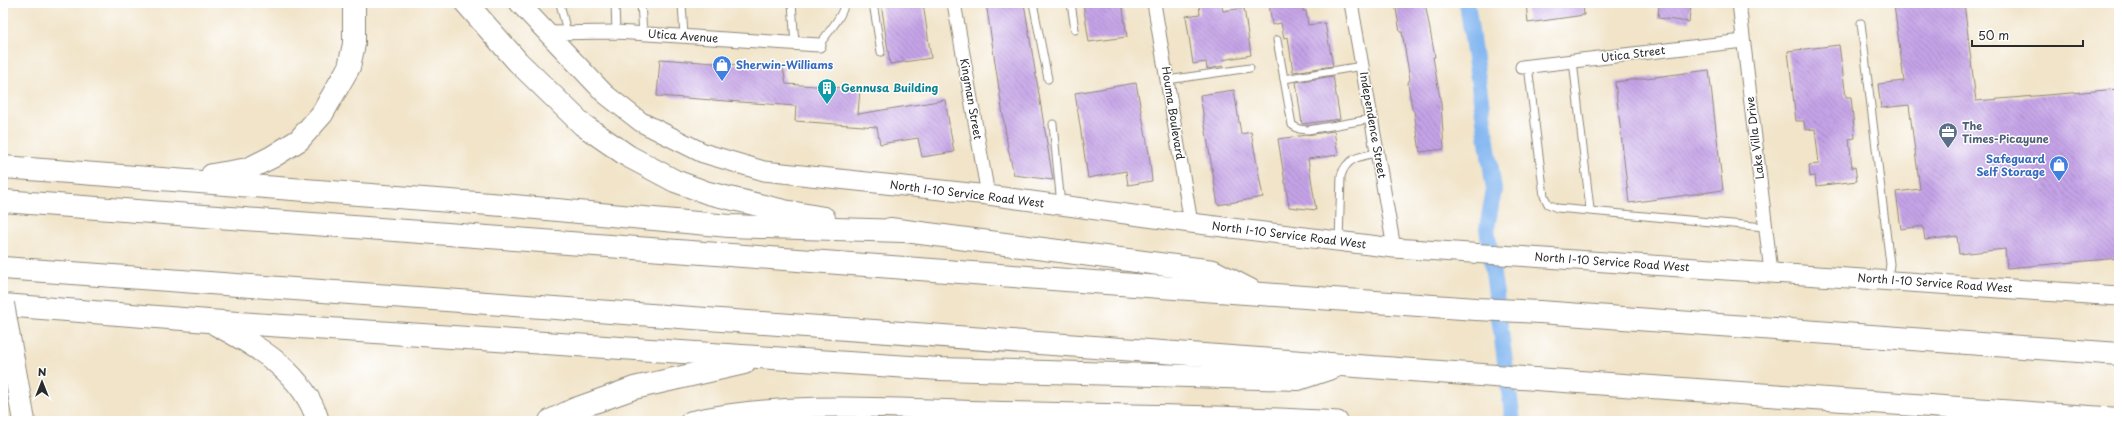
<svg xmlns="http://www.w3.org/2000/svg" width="2122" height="424" viewBox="0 0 2122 424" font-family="'Playpen Sans',sans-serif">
  <defs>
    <pattern id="industrial-grid" width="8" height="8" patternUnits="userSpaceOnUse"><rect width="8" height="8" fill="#bfc2dd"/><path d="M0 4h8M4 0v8" fill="none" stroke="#a4a7be"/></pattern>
    <pattern id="building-back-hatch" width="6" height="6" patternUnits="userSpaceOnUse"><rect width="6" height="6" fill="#c5a3e7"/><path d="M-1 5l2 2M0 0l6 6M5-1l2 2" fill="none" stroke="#a085bb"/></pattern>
  </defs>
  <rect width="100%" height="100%" fill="#fff"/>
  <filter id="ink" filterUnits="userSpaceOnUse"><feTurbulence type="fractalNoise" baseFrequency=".025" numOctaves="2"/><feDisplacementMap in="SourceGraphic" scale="8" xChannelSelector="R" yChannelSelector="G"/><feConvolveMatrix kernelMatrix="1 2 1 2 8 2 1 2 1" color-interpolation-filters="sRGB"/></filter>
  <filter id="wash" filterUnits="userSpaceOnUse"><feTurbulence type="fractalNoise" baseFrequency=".012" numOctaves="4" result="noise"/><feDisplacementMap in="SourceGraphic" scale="16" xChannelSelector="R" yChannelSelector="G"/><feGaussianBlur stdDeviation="0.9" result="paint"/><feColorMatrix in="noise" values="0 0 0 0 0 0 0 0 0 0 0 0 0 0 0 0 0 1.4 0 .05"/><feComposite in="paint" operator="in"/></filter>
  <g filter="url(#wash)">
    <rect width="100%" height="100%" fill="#f1e4c9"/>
    <!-- industrial -->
    <polygon fill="url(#industrial-grid)" points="796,417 914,418 915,421 745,421"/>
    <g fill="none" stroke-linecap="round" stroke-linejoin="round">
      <!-- canal -->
      <polyline stroke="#84b7f1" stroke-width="16" points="1467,3 1494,190 1487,228 1513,421"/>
    </g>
    <g id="blocks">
      <!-- building -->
      <g fill="url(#building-back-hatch)">
        <polygon points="881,3 923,3 931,58 890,64"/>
        <polygon points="986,3 1024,3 1053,180 1014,175 1008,148"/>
        <polygon points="1083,3 1122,3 1127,37 1089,42"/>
        <polygon points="1199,3 1221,3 1223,11 1244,8 1251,55 1222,60 1223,66 1207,69 1206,62 1193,64 1186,16 1200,14"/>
        <polygon points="1269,3 1302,3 1303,11 1306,11 1308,25 1325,23 1333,66 1293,72 1288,37 1284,38 1281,23 1272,25"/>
        <polygon points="1395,3 1425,3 1435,57 1433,57 1441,104 1444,149 1420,152 1414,111 1412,109 1408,83 1410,79 1402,32 1400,32"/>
        <polygon points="1526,3 1583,3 1584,15 1528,23"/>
        <polygon points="1659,3 1691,3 1689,22 1658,18"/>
        <polygon points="1914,3 1964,3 1976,101 2118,89 2119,258 2007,268 2005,249 1959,254 1957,236 1925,240 1923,226 1901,229 1896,192 1920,189 1909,105 1881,108 1878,84 1904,81 1894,5"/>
        <polygon points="1839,45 1846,97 1851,97 1855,138 1849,139 1852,168 1855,167 1857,181 1816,186 1815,176 1810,177 1809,165 1819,164 1815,129 1805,130 1804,121 1796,121 1788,51"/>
        <polygon points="660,59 783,68 786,84 860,89 858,114 945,100 954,152 922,157 918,138 880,144 877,127 795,121 796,106 657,96"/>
        <polygon points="1709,70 1723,190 1629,203 1615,82"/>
        <polygon points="1333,76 1340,119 1302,124 1296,82"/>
        <polygon points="1136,83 1149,153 1152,181 1128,185 1126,171 1088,178 1075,93"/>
        <polygon points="1234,90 1241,134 1251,132 1263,197 1218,205 1200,95"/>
        <polygon points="1334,131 1338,155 1308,159 1316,210 1289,207 1278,139"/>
      </g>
    </g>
  </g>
  <g filter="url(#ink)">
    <use href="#blocks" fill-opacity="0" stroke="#8e887a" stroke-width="1"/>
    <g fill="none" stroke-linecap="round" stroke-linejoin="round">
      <!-- lane casing -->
      <g stroke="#8e887a" stroke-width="9">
        <g id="lane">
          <polyline points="560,3 567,33"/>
          <polyline points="615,3 616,32"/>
          <polyline points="641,3 643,34"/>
          <polyline points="682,3 684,36"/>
          <polyline points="792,3 795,44"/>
          <polyline points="873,3 881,52"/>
          <polyline points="1033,3 1048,79"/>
          <polyline points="1071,3 1075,30"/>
          <polyline points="1861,23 1890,264 1888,280"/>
          <polyline points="1277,40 1284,79"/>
          <path d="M 819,45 C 826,35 845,14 844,3"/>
          <polyline points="1573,61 1590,209"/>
          <polyline points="1362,66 1284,79 1292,125 1299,129 1308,130 1371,119"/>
          <polyline points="1528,66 1544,196 1548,204 1557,208 1765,227"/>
          <polyline points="1167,80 1250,68"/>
          <polyline points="1053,124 1061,205"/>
          <path d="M 1339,241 L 1341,176 C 1346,158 1360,156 1377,153"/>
          <polyline points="861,421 861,408"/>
        </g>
      </g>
      <!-- street casing -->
      <g stroke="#8e887a" stroke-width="15">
        <g id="street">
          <polyline points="954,3 988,195"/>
          <polyline points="1154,3 1191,223"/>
          <polyline points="1351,3 1394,248"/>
          <polyline points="1739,3 1771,272"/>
          <polyline points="546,33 616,32 819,45"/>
          <polyline points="1522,67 1743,41"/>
        </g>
      </g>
      <!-- secondary casing -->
      <g stroke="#8e887a" stroke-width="21">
        <g id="secondary">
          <polyline points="519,3 605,94 641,122 703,153 764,171 988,195 1191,223 1394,248 2119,296"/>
          <path d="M 690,421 C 783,400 890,408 986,411 C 1103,414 1221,414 1338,421"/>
        </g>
      </g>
      <!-- highway casing -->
      <g stroke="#8e887a" stroke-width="24">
        <g id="highway">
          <polyline points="466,3 518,62 583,125 628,156 675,181 708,193 784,211 824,218"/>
          <polyline points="3,167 503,205 729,226 904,231"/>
          <polyline points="212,175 248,169 272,157 299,140 322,114 349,67 354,44 354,3"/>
          <polyline points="3,201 1161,287 1476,309 1540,312 2119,354"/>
          <polyline points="890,229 1213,271 1250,290"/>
          <polyline points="3,268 1550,380 2119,419"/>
          <polyline points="3,305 208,321 940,369 1298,379 1334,367"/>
          <path d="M 217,325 C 258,346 304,374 318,421"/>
          <polyline points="550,421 575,409 634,388 744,363"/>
        </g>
      </g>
      <!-- lane -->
      <use href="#lane" stroke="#fff" stroke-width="7"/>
      <!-- street -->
      <use href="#street" stroke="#fff" stroke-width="13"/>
      <!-- secondary -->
      <use href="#secondary" stroke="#fff" stroke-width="19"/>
      <!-- highway -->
      <use href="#highway" stroke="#fff" stroke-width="22"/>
      <!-- highway-bridge casing -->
      <g stroke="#8e887a" stroke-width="24" stroke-linecap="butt">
        <polyline id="highway-bridge" points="3,304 24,421"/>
      </g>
      <!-- highway-bridge -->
      <use href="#highway-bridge" stroke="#fff" stroke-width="22"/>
    </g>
  </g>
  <!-- icons -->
  <defs>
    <g id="shop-pin" transform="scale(1)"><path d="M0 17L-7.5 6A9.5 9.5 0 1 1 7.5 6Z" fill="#3f7fe0" stroke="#fff"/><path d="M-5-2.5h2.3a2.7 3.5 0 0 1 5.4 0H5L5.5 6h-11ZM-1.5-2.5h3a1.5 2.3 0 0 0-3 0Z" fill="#fff"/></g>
    <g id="building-pin" transform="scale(1)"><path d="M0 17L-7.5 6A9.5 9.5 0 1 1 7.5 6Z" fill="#0f9aa8" stroke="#fff"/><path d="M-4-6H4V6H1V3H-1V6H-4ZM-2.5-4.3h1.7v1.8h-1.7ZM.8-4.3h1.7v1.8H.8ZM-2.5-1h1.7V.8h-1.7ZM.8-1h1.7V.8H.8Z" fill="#fff"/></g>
    <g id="office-pin" transform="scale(1)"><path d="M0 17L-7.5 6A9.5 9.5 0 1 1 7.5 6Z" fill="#5c6f8a" stroke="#fff"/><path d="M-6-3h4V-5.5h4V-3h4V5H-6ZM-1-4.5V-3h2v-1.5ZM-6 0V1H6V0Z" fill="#fff"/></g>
  </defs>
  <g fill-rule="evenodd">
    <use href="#shop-pin" x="722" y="65"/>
    <use href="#building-pin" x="827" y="88"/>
    <use href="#office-pin" x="1948" y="132"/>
    <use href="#shop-pin" x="2059" y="165"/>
  </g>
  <g text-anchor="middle" stroke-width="3" stroke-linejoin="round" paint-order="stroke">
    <!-- street labels -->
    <g font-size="11" fill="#2b2b2b" stroke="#fff">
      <text transform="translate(683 36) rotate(4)" y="4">Utica Avenue</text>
      <text transform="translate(1633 54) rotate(-7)" y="4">Utica Street</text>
      <text transform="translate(971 99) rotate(80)" y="4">Kingman Street</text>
      <text transform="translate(1173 113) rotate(81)" y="4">Houma Boulevard</text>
      <text transform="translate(1373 125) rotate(80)" y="4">Independence Street</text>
      <text transform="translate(1755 138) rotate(-97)" y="4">Lake Villa Drive</text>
      <text transform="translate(967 194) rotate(7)" y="4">North I-10 Service Road West</text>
      <text transform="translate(1289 235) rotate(7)" y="4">North I-10 Service Road West</text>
      <text transform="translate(1612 262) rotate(4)" y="4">North I-10 Service Road West</text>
      <text transform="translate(1935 283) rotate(4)" y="4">North I-10 Service Road West</text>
    </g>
    <!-- shop labels -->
    <g font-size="11" font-weight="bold" fill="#366cbe" stroke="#fff" text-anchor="start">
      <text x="736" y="69">Sherwin-Williams</text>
      <text x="2045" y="163" text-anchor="end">Safeguard<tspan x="2045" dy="13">Self Storage</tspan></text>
    </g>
    <!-- culture labels -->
    <g font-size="11" font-weight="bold" fill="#0d838f" stroke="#fff" text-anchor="start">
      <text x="841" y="92">Gennusa Building</text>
    </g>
    <!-- service labels -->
    <g font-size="11" font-weight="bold" fill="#4e5e75" stroke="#fff" text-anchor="start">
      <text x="1962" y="130">The<tspan x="1962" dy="13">Times-Picayune</tspan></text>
    </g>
  </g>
  <!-- margin -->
  <rect width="2122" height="424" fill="none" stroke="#fff" stroke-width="16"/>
  <!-- north arrow -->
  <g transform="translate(42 382)" stroke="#ffffff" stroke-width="3" paint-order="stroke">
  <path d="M0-3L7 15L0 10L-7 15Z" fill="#2b2b2b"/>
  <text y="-6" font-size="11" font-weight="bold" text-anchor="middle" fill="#2b2b2b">N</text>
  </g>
  <!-- scale -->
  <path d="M1972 40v6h111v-6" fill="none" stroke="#2b2b2b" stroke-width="2"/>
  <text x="1978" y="40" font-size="12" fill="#2b2b2b" stroke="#ffffff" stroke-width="3" paint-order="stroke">50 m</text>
</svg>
